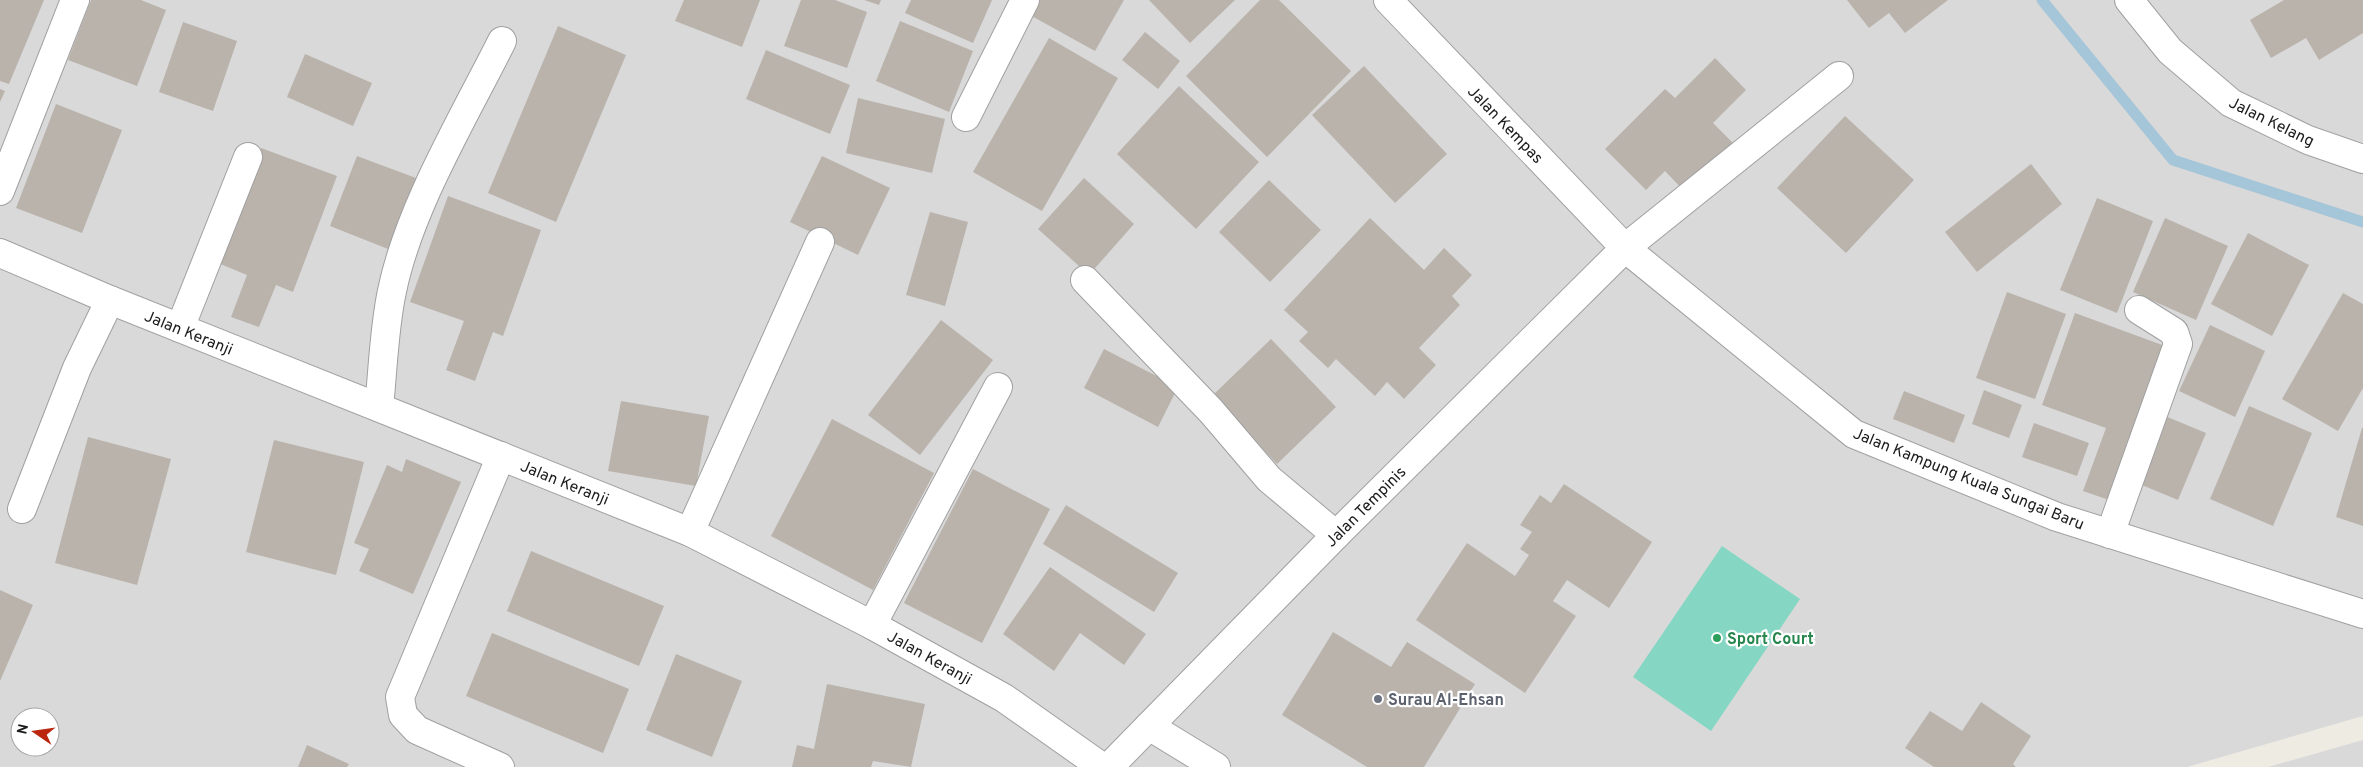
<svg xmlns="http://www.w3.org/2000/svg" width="2363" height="767" viewBox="0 0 2363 767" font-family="Overpass,sans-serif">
  <rect width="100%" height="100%" fill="#edebe2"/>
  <!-- residential -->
  <g fill="#dad9d9" fill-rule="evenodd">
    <path d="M 0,0 L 2363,0 L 2363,716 L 2187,767 L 0,767 ZM 20,717 L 50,717 L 50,747 L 20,747 Z"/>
    <polygon points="2363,740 2363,767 2268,767"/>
  </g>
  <!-- pitch -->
  <polygon fill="#85d7c3" points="1722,546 1800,599 1711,731 1633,677"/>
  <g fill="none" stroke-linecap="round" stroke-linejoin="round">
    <!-- stream -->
    <polyline stroke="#a5c5d8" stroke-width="11" points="2042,0 2173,160 2363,222"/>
  </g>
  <!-- building -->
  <g fill="#b9b3ac">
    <polygon points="0,0 44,0 9,84 0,81"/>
    <polygon points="91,0 141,0 166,10 137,86 68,60"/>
    <polygon points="684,0 760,0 742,47 675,21"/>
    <polygon points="801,0 835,0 867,12 847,68 784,46"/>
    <polygon points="864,0 881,0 879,5"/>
    <polygon points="911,0 992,0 973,43 905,13"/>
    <polygon points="1036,0 1124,0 1095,51 1028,14"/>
    <polygon points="1149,0 1235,0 1190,43"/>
    <polygon points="1260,0 1279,0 1351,71 1267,157 1186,76"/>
    <polygon points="1847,0 1948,0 1905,33 1889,13 1869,28"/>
    <polygon points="2284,0 2363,0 2363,33 2319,60 2306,38 2271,58 2250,20"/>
    <polygon points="900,21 973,51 949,112 876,81"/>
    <polygon points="183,22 237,41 213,111 159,92"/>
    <polygon points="558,26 626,55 556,222 488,193"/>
    <polygon points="1145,32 1180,61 1158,89 1122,60"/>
    <polygon points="1049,38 1118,78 1042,211 973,172"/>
    <polygon points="766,50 850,85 830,134 746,99"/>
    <polygon points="305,54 372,83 353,126 287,97"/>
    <polygon points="1715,58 1746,90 1713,123 1735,145 1687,194 1665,171 1646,190 1605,149 1665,89 1675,98"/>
    <polygon points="1364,66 1447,154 1395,203 1312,115"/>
    <polygon points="1179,86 1259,162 1196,229 1117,154"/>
    <polygon points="0,89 5,91 0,102"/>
    <polygon points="858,98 945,119 932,173 846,153"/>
    <polygon points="56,104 122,130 82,233 16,208"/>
    <polygon points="1845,116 1914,180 1846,253 1777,188"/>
    <polygon points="261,148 337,176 293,292 276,285 259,327 231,317 247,275 218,263"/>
    <polygon points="357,156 416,178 388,249 330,226"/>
    <polygon points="822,156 890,188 858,255 790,222"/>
    <polygon points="2031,164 2062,204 1977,272 1945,232"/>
    <polygon points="1084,178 1134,224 1089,275 1038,229"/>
    <polygon points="1269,180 1321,230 1270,282 1219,232"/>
    <polygon points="448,196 541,230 503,336 493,332 475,381 446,370 464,321 410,302"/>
    <polygon points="2097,198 2153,221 2117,313 2060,290"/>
    <polygon points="930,212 968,222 945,306 906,295"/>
    <polygon points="1370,218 1424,270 1444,248 1472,275 1452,296 1460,305 1419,348 1436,365 1404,399 1387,382 1375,396 1336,359 1328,368 1299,341 1308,332 1284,310"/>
    <polygon points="2165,218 2228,246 2196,320 2133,292"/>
    <polygon points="2248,233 2309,265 2272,336 2211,304"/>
    <polygon points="2007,292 2066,314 2035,399 1976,378"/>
    <polygon points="2343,293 2363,304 2363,388 2338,431 2282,399"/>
    <polygon points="2075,313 2165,346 2109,500 2083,491 2106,428 2042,405"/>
    <polygon points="941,320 993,360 920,455 868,415"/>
    <polygon points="2210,325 2265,351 2235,417 2179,391"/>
    <polygon points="1271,339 1336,407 1277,464 1212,396"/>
    <polygon points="1104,349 1178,387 1158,427 1084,388"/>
    <polygon points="1984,390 2022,405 2009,438 1972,424"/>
    <polygon points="1904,391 1965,415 1954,443 1893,419"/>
    <polygon points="621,401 709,416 696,486 608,471"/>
    <polygon points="2249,406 2312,433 2273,526 2210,499"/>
    <polygon points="2165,416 2206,433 2178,500 2137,483"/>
    <polygon points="832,419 934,473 873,590 771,536"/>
    <polygon points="2034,423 2089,443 2077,476 2022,457"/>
    <polygon points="2362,428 2363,428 2363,526 2336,517"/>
    <polygon points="88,437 171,459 137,585 55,563"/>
    <polygon points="274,440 364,462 336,575 246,552"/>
    <polygon points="406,459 461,482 413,594 359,571 369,549 354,543 387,465 402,472"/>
    <polygon points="973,469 1050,509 982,643 904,603"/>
    <polygon points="1564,484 1652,542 1609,608 1567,580 1553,601 1576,616 1525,693 1416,620 1467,543 1515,576 1529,555 1520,549 1532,532 1520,525 1540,495 1551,503"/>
    <polygon points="1066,505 1178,573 1154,612 1043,544"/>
    <polygon points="531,551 664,606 639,666 507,611"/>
    <polygon points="1050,567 1146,634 1124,665 1080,633 1054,671 1003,634"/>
    <polygon points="0,590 33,605 0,681"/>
    <polygon points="1333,632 1391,667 1407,642 1475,684 1424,767 1367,767 1282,715"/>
    <polygon points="492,633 629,689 603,753 466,696"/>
    <polygon points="676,654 742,681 712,757 646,730"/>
    <polygon points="827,684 925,704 911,767 873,761 871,767 792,767 797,745 814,749"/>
    <polygon points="1981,702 2031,736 2013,764 2016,767 1934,767 1905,748 1930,711 1962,731"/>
    <polygon points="307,745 349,764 347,767 298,767"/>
  </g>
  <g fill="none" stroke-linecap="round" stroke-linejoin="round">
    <!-- minor casing -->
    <g stroke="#a0a0a0" stroke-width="30">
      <g id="minor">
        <polyline points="1388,0 1625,248 1854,434 2057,517 2363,614"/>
        <polyline points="2129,0 2170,51 2231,103 2308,140 2363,159"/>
        <polyline points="966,117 1025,0"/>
        <polyline points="0,191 75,0"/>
        <polyline points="0,253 110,300 690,532 872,625 1004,698 1102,767"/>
        <polyline points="1085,280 1211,411 1269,479 1336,535"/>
        <polyline points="180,328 248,157"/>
        <path d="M 379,407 C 383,369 384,328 392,291 C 409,208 464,117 502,41"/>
        <polyline points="22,509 77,368 110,300"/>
        <polyline points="690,532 820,242"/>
        <polyline points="2110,534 2178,344 2174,332 2139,310"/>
        <polyline points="872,625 998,387"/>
        <polyline points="1149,726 1216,767"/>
        <polyline points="500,767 417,730 403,715 400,697 501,456"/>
        <polyline points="1109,767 1336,535 1625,248 1839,76"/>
      </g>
    </g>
    <!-- minor -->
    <use href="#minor" stroke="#fff" stroke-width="28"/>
  </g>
  <!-- markers -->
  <circle fill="#2e9e5b" stroke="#fff" stroke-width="2" cx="1717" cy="638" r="5"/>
  <circle fill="#6b7280" stroke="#fff" stroke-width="2" cx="1378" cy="699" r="5"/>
  <g text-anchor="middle" stroke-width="4.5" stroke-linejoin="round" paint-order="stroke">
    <!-- street labels -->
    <g font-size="16" fill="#1c1c1c" stroke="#fff">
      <text transform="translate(2272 121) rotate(26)" y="6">Jalan Kelang</text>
      <text transform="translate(1506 124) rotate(46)" y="6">Jalan Kempas</text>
      <text transform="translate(189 332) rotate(22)" y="6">Jalan Keranji</text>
      <text transform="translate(1969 478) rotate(22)" y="6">Jalan Kampung Kuala Sungai Baru</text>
      <text transform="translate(565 482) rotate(22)" y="6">Jalan Keranji</text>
      <text transform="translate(1365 506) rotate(-45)" y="6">Jalan Tempinis</text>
      <text transform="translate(930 657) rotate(29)" y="6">Jalan Keranji</text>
    </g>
    <!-- leisure labels -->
    <g font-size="16" font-weight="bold" fill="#27864d" stroke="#fff" text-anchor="start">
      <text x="1727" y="644">Sport Court</text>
    </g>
    <!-- worship labels -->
    <g font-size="16" font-weight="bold" fill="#5b616d" stroke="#fff" text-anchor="start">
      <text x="1388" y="705">Surau Al-Ehsan</text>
    </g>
  </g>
  <!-- north arrow -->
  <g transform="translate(35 732) rotate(283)"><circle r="24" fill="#ffffff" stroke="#a4a4a4"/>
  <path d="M0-4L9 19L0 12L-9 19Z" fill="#ba260e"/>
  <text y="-8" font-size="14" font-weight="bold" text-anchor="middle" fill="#1c1c1c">N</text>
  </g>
</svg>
